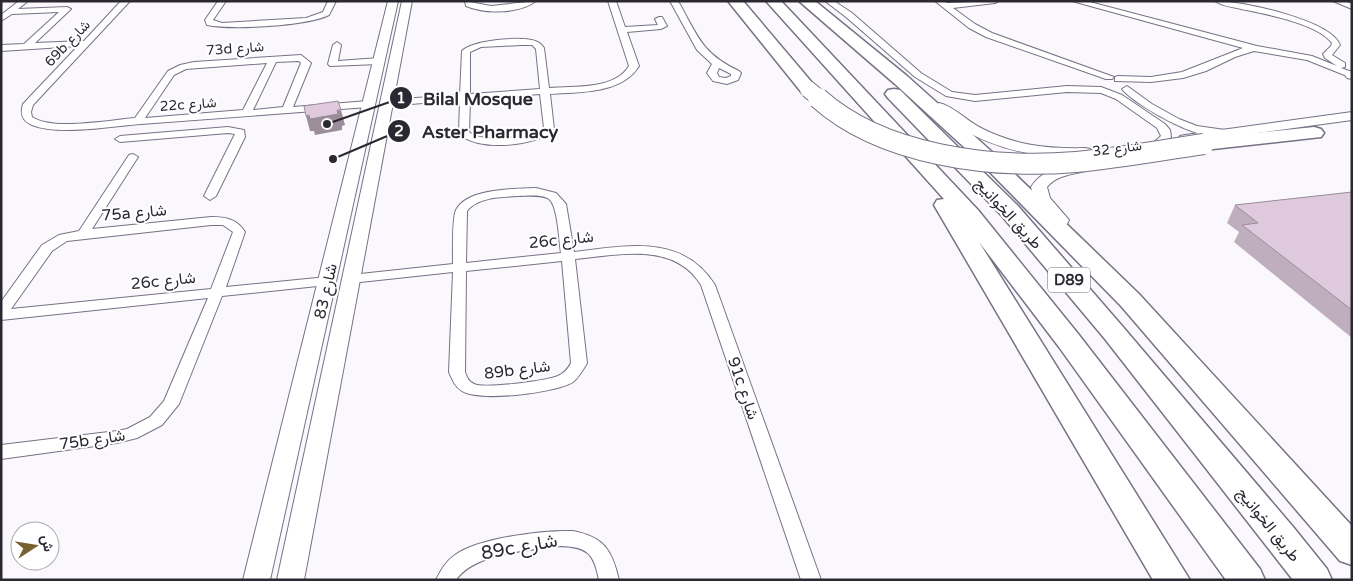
<svg xmlns="http://www.w3.org/2000/svg" width="1353" height="581" viewBox="0 0 1353 581" font-family="'Varela Round',Vazirmatn,sans-serif">
  <rect width="100%" height="100%" fill="#faf8fd"/>
  <g fill="none" stroke-linecap="round" stroke-linejoin="round">
    <!-- street casing -->
    <g stroke="#787186" stroke-width="2">
      <g id="street">
        <path d="M 19,1 L 28,1 L 18,9 L 67,7 L 71,9 L 35,43 L 84,41 L 121,1 L 130,1 L 33,105 L 31,112 L 32,117 C 53,131 110,120 135,118 L 168,71 L 180,65 L 194,62 L 301,55 L 311,63 L 293,107 L 368,101 L 373,104 L 368,107 C 292,113 217,118 141,124 C 112,126 59,136 32,125 C 22,121 20,114 23,104 L 78,46 L 1,51 L 1,45 L 24,44 L 59,12 L 12,14 L 1,21 L 1,15 ZM 299,61 L 301,63 L 283,107 L 253,110 L 276,62 ZM 267,63 L 243,110 L 145,118 L 174,75 L 186,69 Z"/>
        <path d="M 218,1 L 226,1 L 213,20 L 222,23 L 306,18 L 323,12 L 328,1 L 336,1 L 329,15 C 307,26 231,30 207,25 L 205,20 Z"/>
        <path d="M 465,1 L 491,6 L 536,1 C 519,14 485,14 466,6 Z"/>
        <path d="M 608,1 L 616,1 L 625,27 L 658,25 L 655,19 L 659,17 L 662,17 L 667,26 L 661,29 L 627,32 L 639,66 C 622,94 579,92 550,94 L 554,129 C 539,147 474,152 459,133 L 460,100 L 386,106 L 381,103 L 386,100 L 460,95 L 462,51 C 473,40 520,36 535,41 C 539,42 542,45 544,48 L 549,88 C 573,86 615,90 629,66 ZM 521,45 L 532,45 L 536,49 L 540,89 L 470,94 L 470,52 L 481,47 ZM 540,94 L 544,128 C 529,138 484,144 469,132 L 470,100 Z"/>
        <path d="M 670,1 L 678,1 C 698,36 701,53 739,71 L 741,73 L 738,80 L 727,84 L 713,81 L 707,73 L 712,64 L 697,50 ZM 719,68 L 731,74 L 731,76 L 726,78 L 719,77 L 717,73 Z"/>
        <polygon points="825,1 834,1 852,13 921,73 952,92 975,95 1067,86 1101,87 1122,95 1165,124 1170,130 1171,137 1162,145 1154,145 1153,143 1161,136 1157,128 1116,99 1101,93 1067,92 975,101 946,96 915,77 846,17"/>
        <polygon points="935,1 944,1 947,3 999,1 995,3 953,8 975,24 992,33 1114,77 1112,79 1106,79 986,37 969,28"/>
        <path d="M 1072,1 L 1086,1 L 1257,46 L 1312,56 L 1337,66 L 1325,58 L 1323,54 L 1331,46 L 1332,43 C 1317,23 1265,14 1241,9 C 1233,7 1222,6 1215,1 C 1241,1 1331,20 1340,45 L 1332,55 L 1345,63 L 1345,67 L 1341,68 L 1352,72 L 1352,78 L 1307,60 L 1254,51 L 1235,57 L 1206,71 L 1183,78 L 1151,82 L 1115,81 L 1115,77 L 1118,76 L 1151,77 L 1182,72 L 1243,48 Z"/>
        <polygon points="1333,1 1345,1 1352,4 1352,9"/>
        <polygon points="337,42 341,45 338,61 379,58 384,61 379,64 330,66 328,64 333,45"/>
        <path d="M 1127,86 L 1152,104 L 1179,119 L 1197,126 L 1225,130 L 1230,133 C 1212,150 1136,106 1122,89 Z"/>
        <polygon points="228,127 244,130 245,137 216,196 210,200 204,196 235,134 228,133 120,142 115,139 120,136"/>
        <path d="M 133,154 L 138,157 L 92,229 L 211,217 C 226,217 237,219 245,232 L 226,287 L 327,277 L 334,281 L 327,285 L 222,296 L 179,404 L 162,425 L 137,438 L 117,443 L 1,459 L 1,445 L 117,431 L 127,429 L 150,417 L 164,401 L 208,298 L 1,320 L 1,302 L 42,245 L 59,235 L 79,231 L 129,155 ZM 211,225 L 223,225 L 233,232 L 211,289 L 11,309 L 52,251 L 67,241 Z"/>
        <path d="M 536,188 L 556,193 L 566,204 L 574,252 C 626,246 682,233 715,285 L 821,580 L 801,580 L 701,285 C 674,241 618,255 575,259 L 587,363 C 583,370 579,377 573,382 C 556,393 479,402 462,391 C 455,387 452,379 449,372 L 453,272 L 351,283 L 344,279 L 351,275 L 453,264 C 453,253 452,218 456,210 C 467,188 515,189 536,188 ZM 518,196 C 527,196 541,194 549,199 C 558,206 559,241 561,253 L 466,263 L 467,211 C 478,197 501,197 518,196 ZM 562,261 L 571,363 C 568,369 564,373 558,376 C 546,381 484,389 474,384 C 468,381 467,377 465,372 L 466,271 Z"/>
        <path d="M 573,531 C 604,537 612,550 619,580 L 599,580 C 594,554 588,547 561,546 C 530,550 474,553 456,580 L 436,580 C 441,570 446,561 455,555 C 478,538 544,530 573,531 Z"/>
      </g>
    </g>
    <!-- secondary casing -->
    <g stroke="#787186" stroke-width="2">
      <g id="secondary">
        <polygon points="388,1 398,1 270,580 243,580"/>
        <polygon points="402,1 412,1 304,580 277,580"/>
        <polygon points="1352,71 1352,79 1347,78 1345,75 1347,72"/>
        <path d="M 939,103 C 953,106 966,120 979,127 C 1013,145 1047,149 1085,148 L 1090,149 L 1092,152 L 1090,155 L 1085,156 C 1038,159 996,150 957,126 C 948,121 938,115 932,107 Z"/>
        <polygon points="1352,112 1352,120 1185,143 1180,142 1178,139 1180,136 1185,135"/>
        <path d="M 1080,163 L 1085,165 L 1088,168 L 1085,171 C 1071,175 1057,175 1047,187 L 1050,198 L 1069,220 L 1067,224 L 1055,224 L 1034,199 L 1031,187 C 1043,169 1060,167 1080,163 Z"/>
      </g>
    </g>
    <!-- highway casing -->
    <g stroke="#787186" stroke-width="3">
      <g id="highway">
        <polygon points="728,1 743,1 814,85 817,89 814,93 808,94 802,93"/>
        <polygon points="766,1 781,1 978,210 1079,335 1260,569 1265,580 1226,580 1059,347 979,242 1190,580 1153,580 934,205 937,200 944,199"/>
        <polygon points="799,1 815,1 907,76 991,151 1139,294 1352,526 1352,565 1340,561 1121,306 977,159 895,84"/>
        <polygon points="894,89 900,90 1018,206 1123,327 1294,528 1327,569 1332,580 1293,580 1105,339 1002,216 888,98 885,94 888,90"/>
        <polygon points="1314,127 1321,129 1324,133 1321,137 1204,150 1197,148 1194,144 1197,140 1204,138"/>
      </g>
    </g>
    <!-- street -->
    <use href="#street" fill="#fff" fill-rule="evenodd"/>
    <!-- secondary -->
    <use href="#secondary" fill="#fff" fill-rule="evenodd"/>
    <!-- highway -->
    <use href="#highway" fill="#fff" fill-rule="evenodd"/>
    <!-- highway-bridge-far1 casing -->
    <g stroke="#787186" stroke-width="18" stroke-linecap="butt">
      <polyline id="highway-bridge-far1" points="808,89 820,99"/>
    </g>
    <!-- highway-bridge casing -->
    <g stroke="#787186" stroke-width="22" stroke-linecap="butt">
      <path id="highway-bridge" d="M 818,98 C 882,156 993,169 1076,162 C 1119,158 1162,150 1204,144"/>
    </g>
    <!-- highway-bridge-far1 -->
    <use href="#highway-bridge-far1" stroke="#fff" stroke-width="16"/>
    <!-- highway-bridge -->
    <use href="#highway-bridge" stroke="#fff" stroke-width="20"/>
  </g>
  <!-- wall -->
  <polygon fill="#bfaebd" points="1352,192 1352,338 1234,242 1239,232 1227,223 1235,205"/>
  <!-- shaded-wall -->
  <polygon fill="#9b8d9a" points="341,110 345,125 342,126 342,130 315,135 314,131 310,131 306,116"/>
  <!-- building -->
  <g fill="#decadc" stroke="#9b8d9a">
    <polygon points="338,101 341,110 337,110 338,114 310,119 309,115 306,116 304,106"/>
    <polygon points="1352,192 1352,310 1242,225 1258,223 1235,205"/>
  </g>
  <g text-anchor="middle" stroke-width="4" stroke-linejoin="round" paint-order="stroke">
    <!-- far-street labels -->
    <g font-size="14" fill="#2b2831" stroke="#fff">
      <text transform="translate(67 43) rotate(-46)" y="5">69b شارع</text>
      <text transform="translate(235 48) rotate(-4)" y="5">73d شارع</text>
      <text transform="translate(188 104) rotate(-4)" y="5">22c شارع</text>
      <text transform="translate(1117 148) rotate(-7)" y="5">شارع 32</text>
    </g>
    <!-- shield labels -->
    <rect fill="#fff" stroke="#6b686f" stroke-width="1" x="1048" y="267.5" width="42" height="25" rx="4"/>
    <g font-size="15" font-weight="bold" fill="#2b2831">
      <text x="1069" y="285">D89</text>
    </g>
    <!-- street labels -->
    <g font-size="16" fill="#2b2831" stroke="#fff">
      <text transform="translate(134 212) rotate(-5)" y="6">75a شارع</text>
      <text transform="translate(1009 213) rotate(47)" y="6">طريق الخوانيج</text>
      <text transform="translate(561 239) rotate(-6)" y="6">26c شارع</text>
      <text transform="translate(163 280) rotate(-6)" y="6">26c شارع</text>
      <text transform="translate(325 291) rotate(-77)" y="6">شارع 83</text>
      <text transform="translate(517 369) rotate(-7)" y="6">89b شارع</text>
      <text transform="translate(744 388) rotate(71)" y="6">91c شارع</text>
      <text transform="translate(92 439) rotate(-8)" y="6">75b شارع</text>
      <text transform="translate(1269 524) rotate(51)" y="6">طريق الخوانيج</text>
    </g>
    <!-- near-street labels -->
    <g font-size="19" fill="#2b2831" stroke="#fff">
      <text transform="translate(519 546) rotate(-10)" y="7">89c شارع</text>
    </g>
  </g>
  <!-- callouts -->
  <path fill="none" stroke="#2b2831" stroke-width="2" d="M327 124L401 98M333 159L399 131"/>
  <g fill="#2b2831" stroke="#fff" stroke-width="2">
    <circle cx="327" cy="124" r="5"/>
    <circle cx="333" cy="159" r="5"/>
    <circle cx="401" cy="98" r="12"/>
    <circle cx="399" cy="131" r="12"/>
  </g>
  <g font-size="15" text-anchor="middle" font-weight="bold" fill="#fff">
    <text x="401" y="103">1</text>
    <text x="399" y="136">2</text>
  </g>
  <g font-size="18" text-anchor="middle" font-weight="bold" fill="#2b2831" stroke="#fff" stroke-width="4" stroke-linejoin="round" paint-order="stroke">
    <text x="478" y="105">Bilal Mosque</text>
    <text x="490" y="138">Aster Pharmacy</text>
  </g>
  <!-- border -->
  <rect width="1353" height="581" fill="none" stroke="#2b2831" stroke-width="5"/>
  <!-- north arrow -->
  <g transform="translate(35 546) rotate(78)"><circle r="24" fill="#ffffff" stroke="#aaa9ad"/>
  <path d="M0-4L9 19L0 12L-9 19Z" fill="#776131"/>
  <text y="-8" font-size="14" font-weight="bold" text-anchor="middle" fill="#2b2831">ش</text>
  </g>
</svg>
